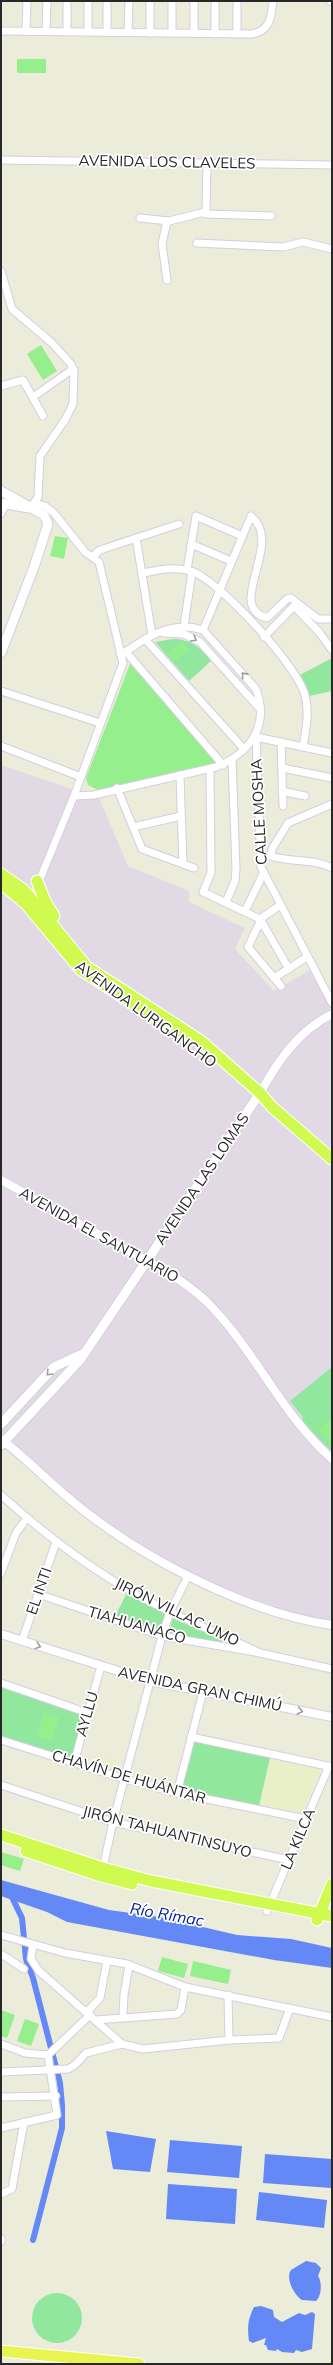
<svg xmlns="http://www.w3.org/2000/svg" width="333" height="2365" viewBox="0 0 333 2365" font-family="Mulish,sans-serif">
  <rect width="100%" height="100%" fill="#ebecd9"/>
  <!-- industrial -->
  <polygon fill="#e1dae4" points="1,765 99,798 128,866 189,891 189,902 245,928 235,949 274,991 310,970 332,1008 331,1625 192,1578 94,1519 1,1440"/>
  <!-- education -->
  <g fill="#e9efc7">
    <polygon points="99,1756 119,1762 116,1771 96,1765"/>
    <polygon points="269,1760 321,1768 302,1812 259,1805"/>
  </g>
  <!-- green -->
  <g fill="#91e79d">
    <path d="M 172,639 C 191,639 200,647 211,661 L 189,681 L 155,642 Z"/>
    <polygon points="332,658 332,691 309,696 300,675"/>
    <polygon points="332,1367 332,1452 302,1421 303,1417 290,1401"/>
    <polygon points="127,1593 166,1614 160,1632 115,1616"/>
    <polygon points="173,1618 234,1643 234,1645 169,1633"/>
    <polygon points="1,1685 85,1713 73,1758 71,1759 1,1736"/>
    <polygon points="192,1741 270,1758 259,1806 180,1790"/>
    <circle cx="57" cy="2318" r="25"/>
  </g>
  <!-- pitch -->
  <g fill="#95ef8c">
    <rect x="17" y="59" width="29" height="14"/>
    <polygon points="41,345 57,371 43,380 27,354"/>
    <polygon points="55,536 68,538 64,559 50,556"/>
    <polygon points="182,641 189,649 174,662 167,653"/>
    <polygon points="130,664 218,762 100,791 88,785 86,778"/>
    <polygon points="332,1417 332,1444 318,1430"/>
    <polygon points="44,1713 59,1717 52,1741 37,1736"/>
    <polygon points="1,1852 24,1859 20,1871 1,1865"/>
    <polygon points="162,1957 188,1964 184,1978 158,1971"/>
    <polygon points="193,1961 231,1970 228,1984 190,1976"/>
    <polygon points="1,2010 15,2015 7,2038 1,2036"/>
    <polygon points="25,2019 39,2024 31,2046 17,2041"/>
  </g>
  <!-- water -->
  <g fill="#6489f6">
    <polygon points="1,1880 109,1910 160,1917 237,1935 291,1939 332,1948 332,1968 274,1960 67,1922 47,1912 1,1896"/>
    <polygon points="106,2131 156,2139 150,2172 113,2169"/>
    <polygon points="170,2140 242,2146 239,2178 167,2172"/>
    <polygon points="265,2154 332,2159 331,2188 263,2183"/>
    <polygon points="168,2184 237,2189 235,2224 166,2219"/>
    <polygon points="259,2192 327,2200 324,2228 256,2220"/>
    <path d="M 306,2261 L 316,2263 L 321,2268 L 318,2276 C 322,2281 322,2296 316,2301 L 302,2300 C 294,2295 285,2278 291,2270 Z"/>
    <path d="M 261,2306 L 273,2310 L 274,2317 L 282,2322 L 299,2313 L 305,2315 L 312,2312 L 315,2314 L 312,2349 L 302,2352 L 296,2350 L 294,2353 L 282,2352 L 277,2349 L 276,2351 L 268,2350 L 266,2345 L 264,2345 L 266,2338 L 253,2343 L 249,2341 C 247,2328 248,2319 254,2307 Z"/>
  </g>
  <g fill="none" stroke-linecap="round" stroke-linejoin="round">
    <!-- canal -->
    <polyline stroke="#6489f6" stroke-width="6" points="10,1893 22,1918 26,1959 33,1978 60,2083 62,2105 62,2128 33,2240"/>
    <!-- minor casing -->
    <g stroke="#d4cee3" stroke-width="9">
      <g id="minor">
        <polyline points="88,1 88,32"/>
        <polyline points="150,1 150,33"/>
        <polyline points="330,1 332,1"/>
        <path d="M 1,31 L 252,34 C 271,30 271,17 273,1"/>
        <polyline points="26,31 27,1"/>
        <polyline points="46,31 47,1"/>
        <polyline points="67,32 67,1"/>
        <polyline points="107,32 107,1"/>
        <polyline points="128,32 129,1"/>
        <polyline points="172,33 172,1"/>
        <polyline points="194,33 194,1"/>
        <polyline points="215,34 215,1"/>
        <polyline points="237,34 237,1"/>
        <polyline points="1,160 332,165"/>
        <polyline points="207,163 206,214 271,216"/>
        <polyline points="140,218 169,221 205,212"/>
        <polyline points="167,221 162,244 167,280"/>
        <polyline points="197,243 283,247 303,242 332,249"/>
        <polyline points="1,271 12,309 52,343 71,364 74,371 73,404 65,420 40,456 38,497 32,506"/>
        <polyline points="1,386 23,380 43,416"/>
        <polyline points="33,397 73,369"/>
        <polyline points="1,514 5,504"/>
        <polyline points="136,538 152,635"/>
        <polyline points="191,544 231,561"/>
        <polyline points="92,557 100,550 179,524"/>
        <polyline points="187,570 196,516 242,536"/>
        <path d="M 143,573 C 159,570 174,566 191,571 C 219,580 295,664 304,692 C 310,710 306,729 303,747"/>
        <polyline points="184,626 192,572"/>
        <path d="M 203,630 L 251,516 C 285,543 224,607 267,618 L 287,599 L 291,598 L 318,619 L 332,619"/>
        <polyline points="164,633 184,634 200,642 260,709"/>
        <polyline points="264,637 294,606 319,632 332,650"/>
        <polyline points="145,639 244,749"/>
        <polyline points="126,652 223,765"/>
        <polyline points="1,691 100,723"/>
        <polyline points="256,737 261,867 332,1003"/>
        <polyline points="256,737 332,753"/>
        <polyline points="281,742 283,806"/>
        <polyline points="1,746 81,777"/>
        <polyline points="282,768 332,778"/>
        <polyline points="210,769 211,873 203,892 260,919"/>
        <polyline points="180,775 183,864"/>
        <polyline points="117,788 142,849 194,868"/>
        <polyline points="282,791 305,796"/>
        <path d="M 74,796 L 94,795 L 216,767 C 250,753 270,726 256,689 L 203,630 C 182,623 161,629 142,641 C 135,645 129,651 120,654"/>
        <path d="M 332,804 L 288,823 L 272,849 L 271,856 C 291,863 313,858 332,868"/>
        <polyline points="133,827 181,816"/>
        <polyline points="31,901 74,796 123,663 99,562 85,552 54,513 45,506 35,503"/>
        <polyline points="226,902 235,881 236,869 232,760"/>
        <polyline points="245,911 263,874"/>
        <polyline points="260,919 289,969"/>
        <polyline points="260,919 279,906"/>
        <polyline points="261,920 248,947 281,986"/>
        <polyline points="274,978 307,957"/>
        <path d="M 1,1495 C 43,1533 87,1567 136,1594 C 176,1617 219,1633 260,1653"/>
        <polyline points="1,1573 16,1533 27,1518"/>
        <polyline points="38,1594 162,1636 260,1653 332,1669"/>
        <polyline points="22,1641 56,1542"/>
        <polyline points="1,1683 88,1713"/>
        <polyline points="191,1737 332,1767"/>
        <polyline points="1,1740 125,1779 177,1793 306,1819"/>
        <polyline points="74,1763 101,1666"/>
        <polyline points="1,1785 113,1822 289,1860"/>
        <polyline points="177,1793 203,1692"/>
        <polyline points="103,1868 113,1822 162,1636 170,1612 188,1576"/>
        <polyline points="267,1911 329,1766"/>
        <polyline points="1,1935 65,1953 127,1964 185,1987 332,2017"/>
        <polyline points="33,1945 31,1959 39,1971 122,2044"/>
        <polyline points="1,1954 24,1969"/>
        <polyline points="228,1995 229,2040"/>
        <polyline points="87,2012 100,1998 107,1961"/>
        <polyline points="123,2016 124,1995 129,1965"/>
        <polyline points="96,2020 177,2014 181,2010 185,1987"/>
        <polyline points="1,2044 25,2053 48,2055"/>
        <polyline points="48,2055 90,2015"/>
        <polyline points="1,2072 68,2069 75,2065 86,2053 122,2044 143,2049 229,2040 279,2038 290,2008"/>
        <polyline points="1,2097 56,2096"/>
        <polyline points="1,2128 57,2115 48,2055"/>
        <polyline points="1,2194 12,2189 24,2122"/>
        <polyline points="1,2239 1,2241"/>
      </g>
    </g>
    <!-- tertiary casing -->
    <g stroke="#d4cee3" stroke-width="10">
      <g id="tertiary">
        <path d="M 260,1093 C 278,1061 298,1031 332,1014"/>
        <path d="M 1,1180 C 38,1201 75,1221 112,1242 C 145,1260 178,1275 206,1301 C 254,1348 281,1414 332,1459"/>
        <path d="M 1,1439 C 32,1463 59,1493 91,1516 C 154,1564 253,1614 332,1625"/>
        <polyline points="1,1634 150,1681 332,1717"/>
      </g>
    </g>
    <!-- secondary casing -->
    <g stroke="#d4cee3" stroke-width="11">
      <g id="secondary">
        <polyline points="1,491 44,515 48,524 34,567 1,653"/>
        <polyline points="1,503 29,508"/>
        <polyline points="1,1424 54,1367 82,1354"/>
        <polyline points="1,1445 80,1360 260,1093"/>
      </g>
    </g>
    <!-- primary casing -->
    <g stroke="#fff" stroke-width="13">
      <g id="primary">
        <polyline points="1,874 24,890 87,967 201,1041 260,1093 272,1107 332,1159"/>
        <polyline points="37,881 45,901 54,916"/>
        <polyline points="1,883 26,904 81,970 184,1037"/>
        <polyline points="1,1835 103,1868 151,1881 332,1916"/>
        <polyline points="26,1851 101,1876 132,1884"/>
        <polyline points="317,1920 332,1884"/>
      </g>
    </g>
    <!-- trunk casing -->
    <g stroke="#fff" stroke-width="13">
      <polyline id="trunk" points="1,2351 139,2364"/>
    </g>
    <!-- minor -->
    <use href="#minor" stroke="#fff" stroke-width="7"/>
    <!-- tertiary -->
    <use href="#tertiary" stroke="#fff" stroke-width="8"/>
    <!-- secondary -->
    <use href="#secondary" stroke="#fff" stroke-width="9"/>
    <!-- primary -->
    <use href="#primary" stroke="#d0fa50" stroke-width="11"/>
    <!-- trunk -->
    <use href="#trunk" stroke="#e8f550" stroke-width="11"/>
  </g>
  <!-- one-way arrows -->
  <defs><path id="oneway-chevron" d="M-2-3.5L2.5 0L-2 3.5" fill="none" stroke-width="1.6" stroke-linecap="round" stroke-linejoin="round"/></defs>
  <g stroke="#9e9e9e">
    <use href="#oneway-chevron" transform="translate(194 639) rotate(30)"/>
    <use href="#oneway-chevron" transform="translate(244 675) rotate(-132)"/>
    <use href="#oneway-chevron" transform="translate(49 1373) rotate(134)"/>
    <use href="#oneway-chevron" transform="translate(38 1646) rotate(18)"/>
    <use href="#oneway-chevron" transform="translate(300 1711) rotate(11)"/>
  </g>
  <g text-anchor="middle" stroke-width="3.5" stroke-linejoin="round" paint-order="stroke">
    <!-- street labels -->
    <g font-size="15" fill="#282828" stroke="#fff">
      <text transform="translate(167 162) rotate(1)" y="5">AVENIDA LOS CLAVELES</text>
      <text transform="translate(259 812) rotate(-93)" y="5">CALLE MOSHA</text>
      <text transform="translate(146 1014) rotate(36)" y="5">AVENIDA LURIGANCHO</text>
      <text transform="translate(202 1179) rotate(-56)" y="5">AVENIDA LAS LOMAS</text>
      <text transform="translate(99 1235) rotate(29)" y="5">AVENIDA EL SANTUARIO</text>
      <text transform="translate(39 1591) rotate(-71)" y="5">EL INTI</text>
      <text transform="translate(177 1612) rotate(26)" y="5">JIRÓN VILLAC UMO</text>
      <text transform="translate(137 1625) rotate(16)" y="5">TIAHUANACO</text>
      <text transform="translate(200 1689) rotate(12)" y="5">AVENIDA GRAN CHIMÚ</text>
      <text transform="translate(87 1714) rotate(-74)" y="5">AYLLU</text>
      <text transform="translate(129 1777) rotate(16)" y="5">CHAVÍN DE HUÁNTAR</text>
      <text transform="translate(167 1832) rotate(14)" y="5">JIRÓN TAHUANTINSUYO</text>
      <text transform="translate(298 1839) rotate(-67)" y="5">LA KILCA</text>
    </g>
    <!-- water labels -->
    <g font-size="16" font-style="italic" fill="#0420a0" stroke="#fff">
      <text transform="translate(167 1914) rotate(10)" y="6">Río Rímac</text>
    </g>
  </g>
  <!-- border -->
  <rect width="333" height="2365" fill="none" stroke="#282828" stroke-width="4"/>
</svg>
